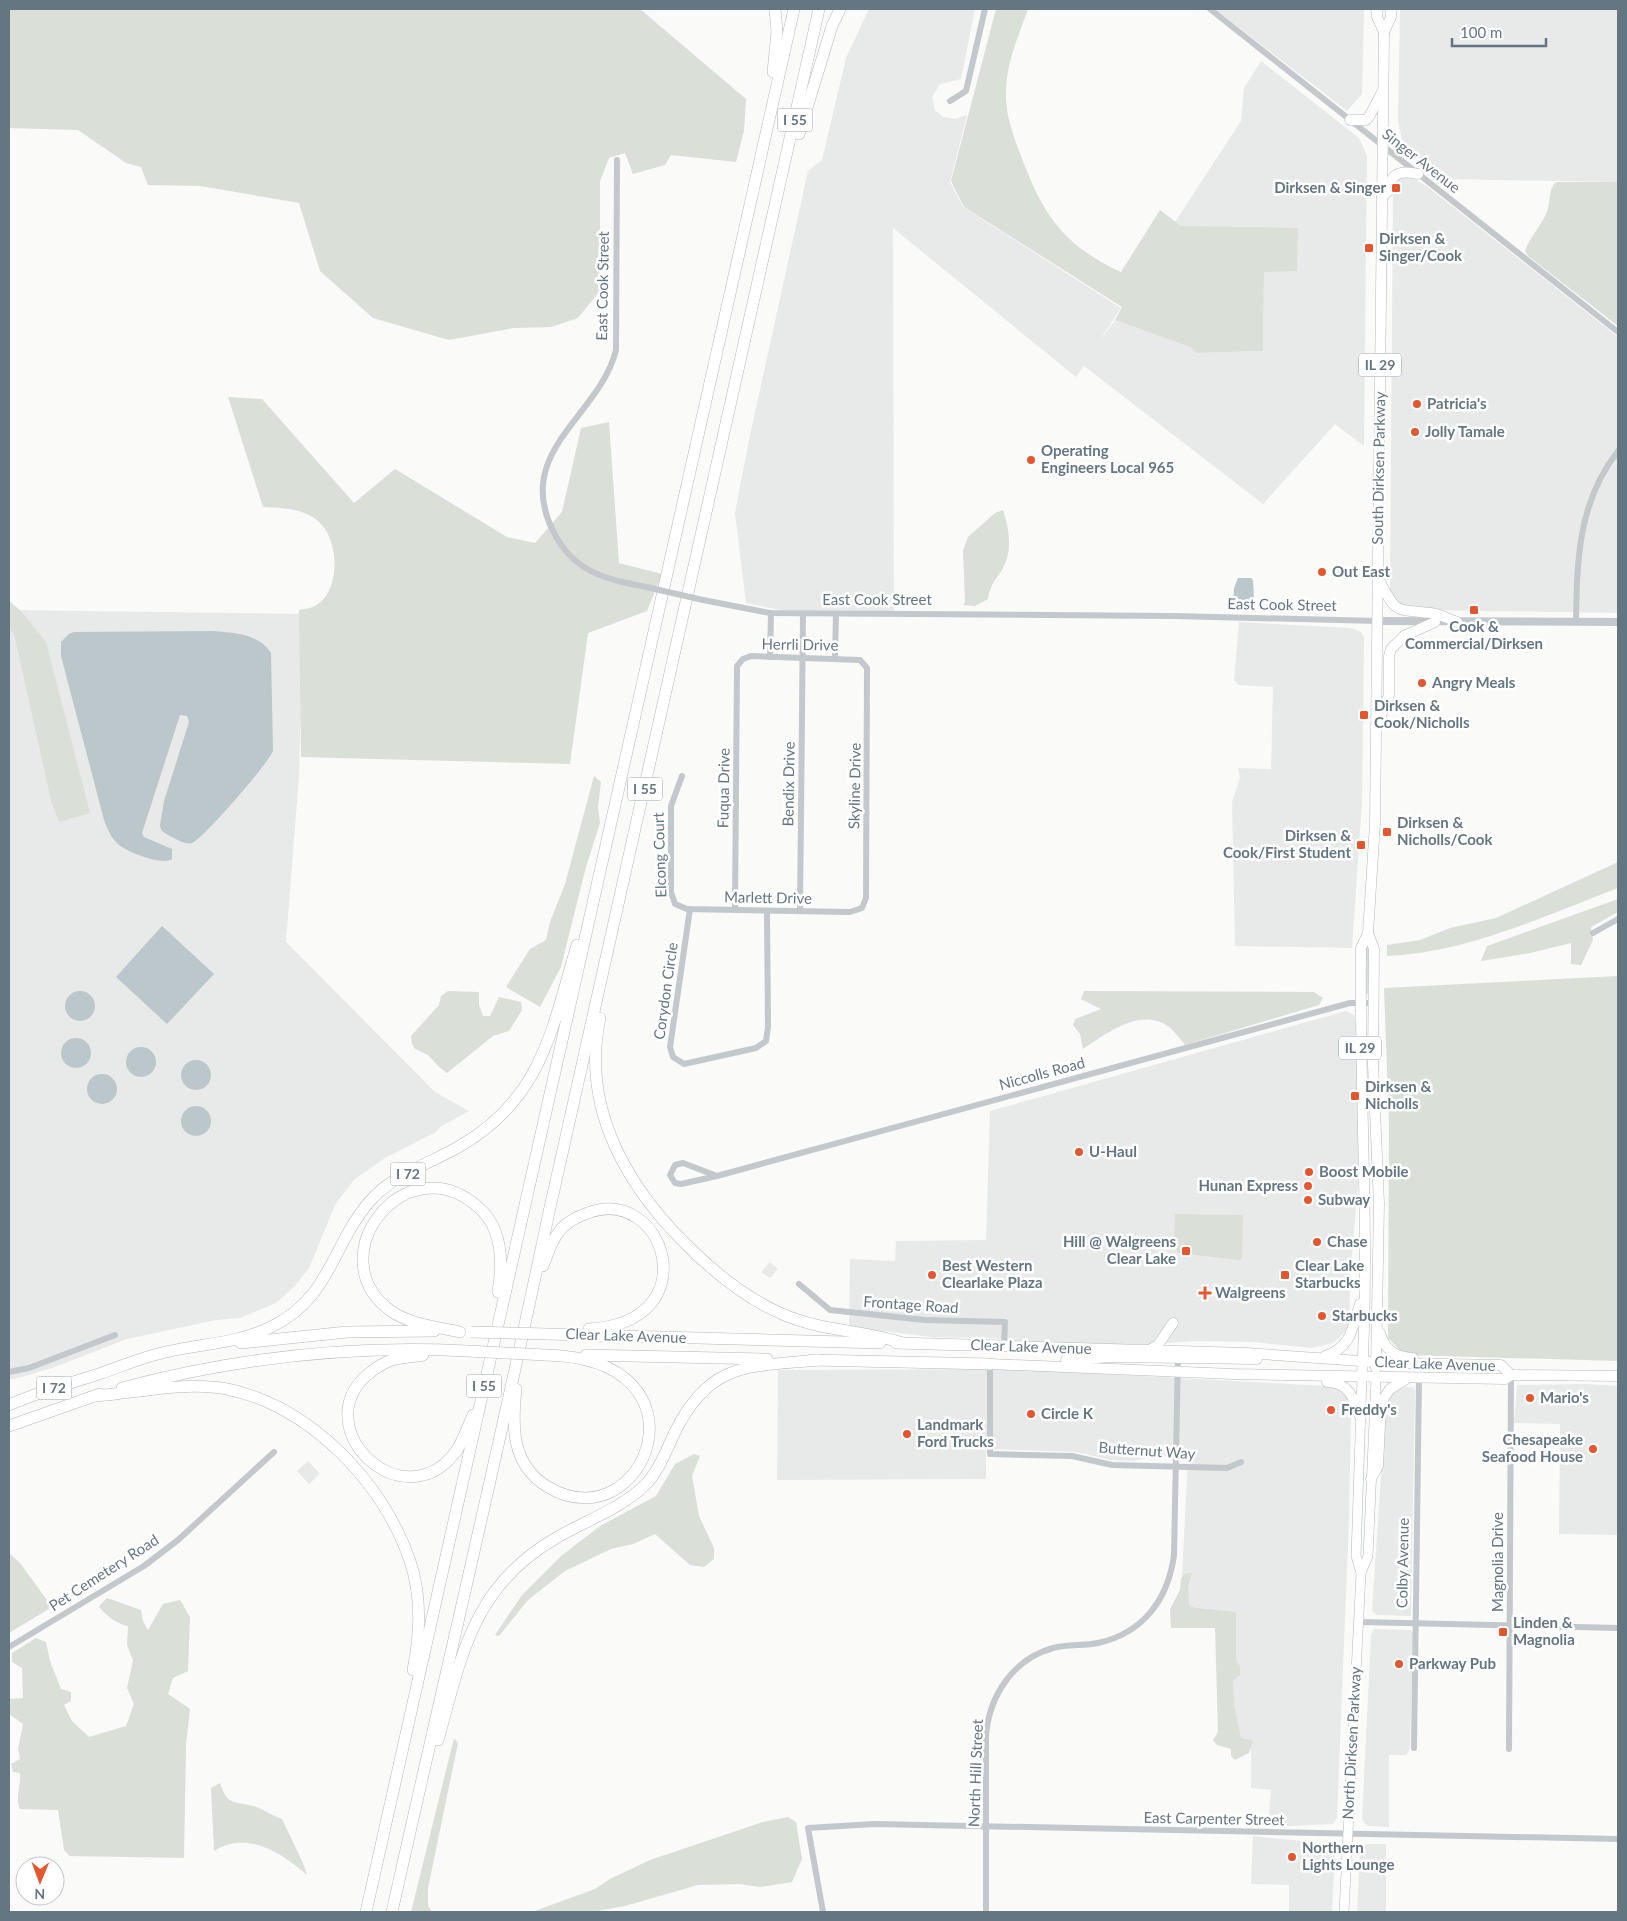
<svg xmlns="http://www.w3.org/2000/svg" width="1627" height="1921" viewBox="0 0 1627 1921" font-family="Lato,sans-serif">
  <rect width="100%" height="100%" fill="#fafaf8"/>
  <!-- built -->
  <g fill="#e8e9e9">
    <polygon points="869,9 975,9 961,79 940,84 932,97 935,110 943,117 955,119 967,115 950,182 963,207 1121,308 1098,343 1115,320 1190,347 1197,353 1263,351 1264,272 1175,222 1241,121 1244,88 1261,61 1359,138 1367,156 1364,446 1335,424 1263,504 1084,366 1076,377 893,228 894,611 780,610 746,603 735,513 750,435 808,171 822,160 846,58"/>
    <polygon points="1215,9 1364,9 1362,94 1347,111"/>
    <polygon points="1400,9 1618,9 1618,182 1444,179 1417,159 1402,140 1398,121"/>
    <polygon points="1410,176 1428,187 1618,337 1618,613 1417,610 1397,605 1390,592 1393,188 1396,178"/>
    <polygon points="9,610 303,614 299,776 286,942 435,1092 469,1111 440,1127 436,1132 385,1158 354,1180 336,1203 309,1268 295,1286 276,1303 240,1318 216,1320 127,1339 52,1368 15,1379 9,1379"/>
    <polygon points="1239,622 1351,628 1361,632 1364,637 1362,802 1352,948 1235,946 1232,802 1240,778 1238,768 1271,769 1273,687 1238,685 1234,680"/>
    <polygon points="1346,1011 1354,1015 1356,1026 1359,1175 1351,1266 1349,1324 1347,1330 1333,1343 1312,1348 1253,1342 1198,1341 1136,1345 1019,1342 993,1338 932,1337 849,1327 850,1259 895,1261 896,1241 986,1240 990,1111"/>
    <polygon points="770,1262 778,1269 770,1278 761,1272"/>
    <polygon points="1012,1369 1326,1386 1336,1388 1346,1397 1351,1413 1349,1519 1337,1818 1333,1824 1268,1827 1271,1790 1251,1788 1251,1745 1225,1744 1230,1618 1180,1616 1188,1457 1163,1456 1131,1461 1110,1460 1077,1452 986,1449 986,1479 777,1480 778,1370"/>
    <polygon points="1585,1384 1618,1386 1618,1535 1559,1534 1560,1424 1514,1423 1517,1385"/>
    <polygon points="1404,1387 1413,1387 1415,1391 1411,1616 1377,1615 1372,1611 1385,1413 1391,1395"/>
    <polygon points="308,1461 320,1474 309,1484 297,1471"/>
    <polygon points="1374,1629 1410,1630 1413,1632 1410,1749 1406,1755 1389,1755 1389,1827 1368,1826 1362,1820 1371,1635"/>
    <polygon points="1253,1836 1331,1844 1335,1853 1332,1912 1289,1912 1289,1885 1251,1884"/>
    <polygon points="1366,1844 1386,1844 1386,1912 1357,1912 1360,1851"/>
  </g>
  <!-- green -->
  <g fill="#dadfd7">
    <polygon points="9,9 640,9 746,99 744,131 736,162 671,155 665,165 633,174 625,153 609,158 600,181 600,291 578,318 551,327 514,328 449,340 373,318 320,271 299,203 200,186 148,185 141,167 126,163 78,130 9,128"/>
    <path d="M 996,9 L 1028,9 C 1018,37 1005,66 1006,97 C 1006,116 1014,138 1021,156 C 1043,215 1063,245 1121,272 L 1160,210 L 1181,226 L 1298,228 L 1297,271 L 1264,272 L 1263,351 L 1197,353 L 1190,347 L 1115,320 L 1122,307 L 964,207 L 951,181 Z"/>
    <path d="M 1556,182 L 1618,182 L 1618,326 L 1528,256 L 1525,251 C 1529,238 1541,226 1547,212 C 1551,202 1548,189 1556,182 Z"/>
    <path d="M 228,397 L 262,399 L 354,503 L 395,469 L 507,537 L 535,543 L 562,512 L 581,428 L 609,422 L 619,563 L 662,574 L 647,611 L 588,633 L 570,764 L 301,757 L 299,610 C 305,609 313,608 318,604 C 341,588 339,538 318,521 C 303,508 281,508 263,507 Z"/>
    <path d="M 1003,510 C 1009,529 1013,550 1003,568 C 995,582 991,582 988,599 L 975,606 L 963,605 L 965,602 L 963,550 L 968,537 L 995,513 Z"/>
    <polygon points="9,601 21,611 46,642 90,813 59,822 51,800 14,634 9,629"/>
    <polygon points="594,776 601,782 598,807 600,823 586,867 561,967 540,1007 506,987 530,949 546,940 550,922 565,884"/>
    <path d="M 1618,862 L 1618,888 C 1544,916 1467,953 1387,956 L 1387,945 L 1420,940 L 1450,928 L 1496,918 Z"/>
    <polygon points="1618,899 1618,912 1591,927 1593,940 1581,965 1571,964 1571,943 1530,953 1481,961 1487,946"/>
    <polygon points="1370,943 1370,989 1367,994 1364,994 1366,946"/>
    <polygon points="1618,976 1618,1361 1405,1355 1388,1338 1389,1123 1384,988"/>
    <polygon points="448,991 479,992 479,1005 483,1016 490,1016 499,997 521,1002 522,1010 509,1031 493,1036 447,1073 439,1067 428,1055 415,1049 412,1044 411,1036 439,1005 441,996"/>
    <path d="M 1084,991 L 1314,992 L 1323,998 L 1319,1005 L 1185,1045 C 1180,1039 1175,1032 1169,1027 C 1142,1006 1105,1034 1083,1049 L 1080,1034 L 1073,1025 L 1075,1019 L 1101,1009 L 1081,999 Z"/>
    <polygon points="1175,1214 1243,1215 1242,1258 1239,1260 1178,1253 1174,1246"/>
    <polygon points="694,1454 700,1456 692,1476 699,1516 714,1548 714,1559 704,1567 690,1565 655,1534 633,1544 611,1549 565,1571 528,1600 499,1636 495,1635 522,1595 561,1556 600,1526 656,1496 675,1464"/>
    <polygon points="9,1553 20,1563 52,1607 9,1633"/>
    <polygon points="1192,1573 1188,1586 1189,1605 1195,1608 1236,1612 1236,1660 1240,1667 1240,1675 1233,1681 1234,1705 1241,1738 1252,1740 1253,1742 1249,1753 1235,1760 1231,1756 1231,1749 1217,1745 1213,1740 1218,1732 1215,1628 1171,1628 1170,1609 1180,1590 1181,1578 1185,1574"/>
    <path d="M 107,1598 L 141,1610 L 143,1621 L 148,1630 L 163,1604 L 180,1600 L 190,1617 L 188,1671 L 173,1678 L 168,1694 L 190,1709 L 186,1744 L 184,1858 L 70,1856 L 64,1850 L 58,1810 L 20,1809 C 15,1798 21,1786 20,1773 L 13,1772 L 11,1764 L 20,1759 L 18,1749 L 23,1724 L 9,1714 L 9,1699 L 23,1698 L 22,1668 L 12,1662 L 12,1653 L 36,1638 L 46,1642 L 50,1661 L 61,1689 L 71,1692 L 71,1701 L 64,1705 L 72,1721 L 89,1737 L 126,1726 L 134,1704 L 127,1688 L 133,1660 L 127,1645 L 128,1626 C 119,1625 103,1614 99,1606 Z"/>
    <polygon points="454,1738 458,1743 428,1888 428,1906 432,1912 411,1912"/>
    <path d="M 220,1783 C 227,1805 233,1801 253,1806 C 260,1807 273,1816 282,1819 L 303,1863 L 307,1875 C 282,1853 247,1830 214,1851 L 211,1788 Z"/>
    <polygon points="788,1817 796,1822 802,1859 792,1882 760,1887 739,1884 698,1885 625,1906 592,1912 532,1912 595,1889 610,1879 650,1860 763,1822"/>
  </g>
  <!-- water -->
  <g fill="#bbc7cb">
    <polygon points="1238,578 1251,578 1253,580 1254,598 1249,604 1233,603 1234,588"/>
    <path d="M 213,631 C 234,633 258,633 271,653 L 273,751 C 268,764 203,839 192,843 C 184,845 177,839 170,836 C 165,833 161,832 160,826 L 164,801 L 189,722 L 187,716 L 180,715 L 142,833 L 144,837 L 172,849 L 172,859 C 163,866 126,852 118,844 C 111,838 107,828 104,820 L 61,656 L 61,642 L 69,634 L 74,632 Z"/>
    <polygon points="162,926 214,974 167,1024 116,977"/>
    <circle cx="80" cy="1006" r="15"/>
    <circle cx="76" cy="1053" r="15"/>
    <circle cx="141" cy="1062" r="15"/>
    <circle cx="196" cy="1075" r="15"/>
    <circle cx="102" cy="1089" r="15"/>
    <circle cx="196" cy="1121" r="15"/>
  </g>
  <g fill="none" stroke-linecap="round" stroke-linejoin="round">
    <!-- secondary casing -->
    <g stroke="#b3babf" stroke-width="10">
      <g id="secondary">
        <polyline points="1361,1573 1356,1556 1362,1377"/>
        <polyline points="1344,1912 1361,1573 1368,1556 1376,1378"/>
      </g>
    </g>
    <!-- primary casing -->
    <g stroke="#b5babe" stroke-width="11">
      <g id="primary">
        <polyline points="1377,9 1377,17 1384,32"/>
        <polyline points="1350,120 1366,120 1369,117 1382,92"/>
        <path d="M 1382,197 L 1390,189 C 1390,171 1404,171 1418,174"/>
        <path d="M 1379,580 C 1397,615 1395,609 1431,613 C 1439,614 1449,619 1457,622"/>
        <polyline points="1379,721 1389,695 1389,656 1391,649 1404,636 1435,622"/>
        <polyline points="1368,933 1374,949 1373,1065 1379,1204 1376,1368"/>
        <path d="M 1380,1333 C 1385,1350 1395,1357 1413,1358"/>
        <polyline points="1004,1346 1246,1353 1389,1363 1501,1365 1511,1375"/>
        <polyline points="1149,1350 1158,1345 1173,1323"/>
        <path d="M 1325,1356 C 1352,1347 1352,1328 1360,1304"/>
        <polyline points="1066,1360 1111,1357 1257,1359"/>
        <polyline points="990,1364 1233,1374 1505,1379 1511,1375 1618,1376"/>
        <path d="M 1362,1377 C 1370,1234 1359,1091 1361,948 L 1368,933 L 1375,823 L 1384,32 L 1391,17 L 1391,9"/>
        <path d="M 1327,1382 C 1348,1382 1354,1398 1360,1416"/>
        <polyline points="1371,1479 1378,1466 1381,1402 1390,1389 1406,1379"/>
      </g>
    </g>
    <!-- motorway casing -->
    <g stroke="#b4b9bd" stroke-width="12">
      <g id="motorway">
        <polyline points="773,72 777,32 775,9"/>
        <polyline points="799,134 832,26 840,9"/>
        <path d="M 600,1018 C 580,1111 630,1192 695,1253 C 720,1277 750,1300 782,1314 C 821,1331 863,1330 903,1343"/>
        <path d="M 543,1266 C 548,1253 552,1239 562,1228 C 569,1221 579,1216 588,1213 C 664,1184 710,1322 589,1329"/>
        <path d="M 460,1332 C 438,1327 411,1325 391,1311 C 317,1258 405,1143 478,1207 C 503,1228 503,1263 498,1292"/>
        <polyline points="547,1334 880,1343"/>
        <polyline points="241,1343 347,1332 434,1331"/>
        <polyline points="896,1343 1004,1346"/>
        <path d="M 423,1355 C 413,1357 402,1357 392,1360 C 383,1363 374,1369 367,1375 C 306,1429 405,1523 457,1450 C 463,1440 468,1427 473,1415"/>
        <polyline points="586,1355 767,1359"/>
        <polyline points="811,1360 990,1364"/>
        <path d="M 122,1388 C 235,1358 351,1345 467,1351"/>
        <path d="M 516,1389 C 512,1426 511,1465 548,1487 C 645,1544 718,1358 545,1355"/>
        <path d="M 95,1396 C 138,1393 183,1381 227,1389 C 310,1406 383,1482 410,1561 C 422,1596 420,1635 413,1670"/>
        <path d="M 9,1405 C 39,1392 71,1383 102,1373 C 119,1367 136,1360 154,1355 C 191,1344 234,1345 269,1328 C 331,1299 331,1246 370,1201 C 392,1175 431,1163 460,1146 C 542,1099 552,1029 577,945"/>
        <polyline points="9,1426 100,1394"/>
        <path d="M 438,1740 C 462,1654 473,1586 556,1538 C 585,1521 620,1509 644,1486 C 659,1472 667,1448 676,1430 C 711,1361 749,1367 818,1360"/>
        <polyline points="366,1912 794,9"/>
        <path d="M 392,1912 C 444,1679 500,1446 549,1212 L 819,9"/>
      </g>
    </g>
    <!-- minor -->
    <g stroke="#c3c8cc" stroke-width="6">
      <polyline points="1210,9 1618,332"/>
      <polyline points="950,101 966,91 985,9"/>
      <path d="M 617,160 L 616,350 C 600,416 513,451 553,531 C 573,572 605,579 646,587"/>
      <polyline points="703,600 770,613 1174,616 1378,621"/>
      <path d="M 1576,621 C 1577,560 1578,502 1618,451"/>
      <polyline points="770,657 771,613"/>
      <polyline points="835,657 836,614"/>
      <polyline points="682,776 671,806 671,892 675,904 687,909 850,912 862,908 866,898 867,668 860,660 751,656 743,659 737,666 735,910"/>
      <polyline points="690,909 670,1047 673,1057 684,1064 756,1048 766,1041 768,1027 767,911"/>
      <polyline points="800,911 803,614"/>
      <polyline points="1593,933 1618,919"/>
      <polyline points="717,1176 683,1163 675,1165 670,1175 675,1183 681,1184 717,1176 1350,1003 1373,1003"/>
      <polyline points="799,1284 830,1310 925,1320 1005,1322 1004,1346"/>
      <polyline points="990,1364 990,1454 1072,1456 1112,1465 1227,1468 1241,1462"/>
      <polyline points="9,1372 29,1368 115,1335"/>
      <polyline points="1359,1622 1618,1628"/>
      <polyline points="9,1647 144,1566 178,1540 274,1452"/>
      <polyline points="1414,1748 1419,1379"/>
      <polyline points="1509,1749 1511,1375"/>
      <polyline points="823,1912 808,1828 874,1824 1618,1839"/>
      <path d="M 986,1912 L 986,1736 C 989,1696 1013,1659 1053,1648 C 1068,1644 1083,1646 1098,1643 C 1143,1633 1168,1600 1174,1555 L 1178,1355"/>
    </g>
    <!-- tertiary -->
    <polyline stroke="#c3c8cc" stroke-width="8" points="1378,621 1618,622"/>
    <!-- secondary -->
    <use href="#secondary" stroke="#fff" stroke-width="9"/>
    <!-- primary -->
    <use href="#primary" stroke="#fff" stroke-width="10"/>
    <!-- motorway -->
    <use href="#motorway" stroke="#fff" stroke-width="11"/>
    <!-- motorway-bridge casing -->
    <g stroke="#b4b9bd" stroke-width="12" stroke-linecap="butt">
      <g id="motorway-bridge">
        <polyline points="471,1332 547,1334"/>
        <polyline points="467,1351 545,1355"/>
      </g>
    </g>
    <!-- minor-bridge -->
    <polyline stroke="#c3c8cc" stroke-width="6" points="646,587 703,600"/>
    <!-- motorway-bridge -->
    <use href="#motorway-bridge" stroke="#fff" stroke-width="11"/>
  </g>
  <!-- markers -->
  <g fill="#e4572e" stroke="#fff" stroke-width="2">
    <rect x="1391" y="183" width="10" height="10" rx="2.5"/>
    <rect x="1364" y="243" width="10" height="10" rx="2.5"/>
    <circle cx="1417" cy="404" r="5"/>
    <circle cx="1415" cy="432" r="5"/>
    <circle cx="1031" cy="460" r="5"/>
    <circle cx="1322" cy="572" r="5"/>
    <rect x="1469" y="605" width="10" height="10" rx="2.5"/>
    <circle cx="1422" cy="683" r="5"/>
    <rect x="1359" y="710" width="10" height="10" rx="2.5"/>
    <rect x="1382" y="827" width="10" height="10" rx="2.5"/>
    <rect x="1356" y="840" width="10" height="10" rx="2.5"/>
    <rect x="1350" y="1091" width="10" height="10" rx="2.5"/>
    <circle cx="1079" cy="1152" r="5"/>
    <circle cx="1309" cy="1172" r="5"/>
    <circle cx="1308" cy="1186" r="5"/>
    <circle cx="1308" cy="1200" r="5"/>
    <circle cx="1317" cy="1242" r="5"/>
    <rect x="1181" y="1246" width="10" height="10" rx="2.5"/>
    <circle cx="932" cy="1275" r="5"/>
    <rect x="1280" y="1270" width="10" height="10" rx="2.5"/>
    <path d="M1202.5 1285.5h5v5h5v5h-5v5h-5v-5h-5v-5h5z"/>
    <circle cx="1322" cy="1316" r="5"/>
    <circle cx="1530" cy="1398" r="5"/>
    <circle cx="1331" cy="1410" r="5"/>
    <circle cx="1031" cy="1414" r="5"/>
    <circle cx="907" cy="1434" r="5"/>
    <circle cx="1593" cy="1449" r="5"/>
    <rect x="1498" y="1627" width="10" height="10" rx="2.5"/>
    <circle cx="1399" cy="1664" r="5"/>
    <circle cx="1292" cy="1857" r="5"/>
  </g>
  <g text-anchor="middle" stroke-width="5" stroke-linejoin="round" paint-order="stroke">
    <!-- shield labels -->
    <g fill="#fff" stroke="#939fa8" stroke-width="1">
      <rect x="777.5" y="108.5" width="35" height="23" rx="4"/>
      <rect x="1359" y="353.5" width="42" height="23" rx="4"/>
      <rect x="627.5" y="777.5" width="35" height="23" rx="4"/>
      <rect x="1339" y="1036.5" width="42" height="23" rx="4"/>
      <rect x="390.5" y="1162.5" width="35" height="23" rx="4"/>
      <rect x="466.5" y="1374.5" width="35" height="23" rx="4"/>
      <rect x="36.5" y="1376.5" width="35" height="23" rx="4"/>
    </g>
    <g font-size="14" font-weight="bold" fill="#657683">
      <text x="795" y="125">I 55</text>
      <text x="1380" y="370">IL 29</text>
      <text x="645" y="794">I 55</text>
      <text x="1360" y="1053">IL 29</text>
      <text x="408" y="1179">I 72</text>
      <text x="484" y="1391">I 55</text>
      <text x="54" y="1393">I 72</text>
    </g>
    <!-- street labels -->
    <g font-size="15" fill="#657683" stroke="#fff">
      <text transform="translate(1421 161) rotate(38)" y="5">Singer Avenue</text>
      <text transform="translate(603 286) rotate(-89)" y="5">East Cook Street</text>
      <text transform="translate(1379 468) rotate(-89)" y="5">South Dirksen Parkway</text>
      <text x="877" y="605">East Cook Street</text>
      <text transform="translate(1282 605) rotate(1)" y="5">East Cook Street</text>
      <text transform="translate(800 645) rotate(1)" y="5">Herrli Drive</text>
      <text transform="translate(789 784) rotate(-89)" y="5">Bendix Drive</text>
      <text transform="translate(855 786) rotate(-89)" y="5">Skyline Drive</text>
      <text transform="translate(724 788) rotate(-89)" y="5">Fuqua Drive</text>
      <text transform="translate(660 855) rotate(-92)" y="5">Elcong Court</text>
      <text transform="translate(768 898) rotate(1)" y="5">Marlett Drive</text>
      <text transform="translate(666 991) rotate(-82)" y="5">Corydon Circle</text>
      <text transform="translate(1042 1074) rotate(-15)" y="5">Niccolls Road</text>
      <text transform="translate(911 1305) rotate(4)" y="5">Frontage Road</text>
      <text transform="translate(626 1336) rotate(2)" y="5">Clear Lake Avenue</text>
      <text transform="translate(1031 1347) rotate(2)" y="5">Clear Lake Avenue</text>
      <text transform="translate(1435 1364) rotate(2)" y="5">Clear Lake Avenue</text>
      <text transform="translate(1147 1451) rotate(4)" y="5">Butternut Way</text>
      <text transform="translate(1498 1562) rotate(-90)" y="5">Magnolia Drive</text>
      <text transform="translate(1403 1563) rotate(-89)" y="5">Colby Avenue</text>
      <text transform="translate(104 1573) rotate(-33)" y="5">Pet Cemetery Road</text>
      <text transform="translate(1352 1743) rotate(-87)" y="5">North Dirksen Parkway</text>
      <text transform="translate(976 1773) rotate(-88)" y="5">North Hill Street</text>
      <text transform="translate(1214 1819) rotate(1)" y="5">East Carpenter Street</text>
    </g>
    <!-- poi labels -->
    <g font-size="15" font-weight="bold" fill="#657683" stroke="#fff" text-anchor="start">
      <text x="1386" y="193" text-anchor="end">Dirksen &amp; Singer</text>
      <text x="1379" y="244">Dirksen &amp;<tspan x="1379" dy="17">Singer/Cook</tspan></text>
      <text x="1427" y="409">Patricia's</text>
      <text x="1425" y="437">Jolly Tamale</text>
      <text x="1041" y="456">Operating<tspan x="1041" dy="17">Engineers Local 965</tspan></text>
      <text x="1332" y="577">Out East</text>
      <text x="1474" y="632" text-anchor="middle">Cook &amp;<tspan x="1474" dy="17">Commercial/Dirksen</tspan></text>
      <text x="1432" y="688">Angry Meals</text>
      <text x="1374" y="711">Dirksen &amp;<tspan x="1374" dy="17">Cook/Nicholls</tspan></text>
      <text x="1397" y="828">Dirksen &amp;<tspan x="1397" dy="17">Nicholls/Cook</tspan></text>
      <text x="1351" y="841" text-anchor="end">Dirksen &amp;<tspan x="1351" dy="17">Cook/First Student</tspan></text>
      <text x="1365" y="1092">Dirksen &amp;<tspan x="1365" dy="17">Nicholls</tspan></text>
      <text x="1089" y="1157">U-Haul</text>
      <text x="1319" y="1177">Boost Mobile</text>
      <text x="1298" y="1191" text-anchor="end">Hunan Express</text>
      <text x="1318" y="1205">Subway</text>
      <text x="1176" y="1247" text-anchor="end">Hill @ Walgreens<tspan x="1176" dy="17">Clear Lake</tspan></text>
      <text x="1327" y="1247">Chase</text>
      <text x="942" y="1271">Best Western<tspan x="942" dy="17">Clearlake Plaza</tspan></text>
      <text x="1295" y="1271">Clear Lake<tspan x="1295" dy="17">Starbucks</tspan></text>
      <text x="1215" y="1298">Walgreens</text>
      <text x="1332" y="1321">Starbucks</text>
      <text x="1540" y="1403">Mario's</text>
      <text x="1341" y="1415">Freddy's</text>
      <text x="1041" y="1419">Circle K</text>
      <text x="917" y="1430">Landmark<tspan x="917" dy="17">Ford Trucks</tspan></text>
      <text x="1583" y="1445" text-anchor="end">Chesapeake<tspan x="1583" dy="17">Seafood House</tspan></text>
      <text x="1513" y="1628">Linden &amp;<tspan x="1513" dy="17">Magnolia</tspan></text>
      <text x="1409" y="1669">Parkway Pub</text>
      <text x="1302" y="1853">Northern<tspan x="1302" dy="17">Lights Lounge</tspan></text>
    </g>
  </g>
  <!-- border -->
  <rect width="1627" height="1921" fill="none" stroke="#657683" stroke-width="20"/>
  <!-- north arrow -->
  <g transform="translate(40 1881) rotate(181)"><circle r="24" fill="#ffffff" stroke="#c1c8cd"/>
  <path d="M0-4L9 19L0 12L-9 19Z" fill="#e4572e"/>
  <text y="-8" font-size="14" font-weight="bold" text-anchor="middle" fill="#657683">N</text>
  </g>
  <!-- scale -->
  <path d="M1452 38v8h94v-8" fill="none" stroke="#657683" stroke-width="2.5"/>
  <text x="1460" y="38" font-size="15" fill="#657683" stroke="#ffffff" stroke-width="4" paint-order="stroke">100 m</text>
</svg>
